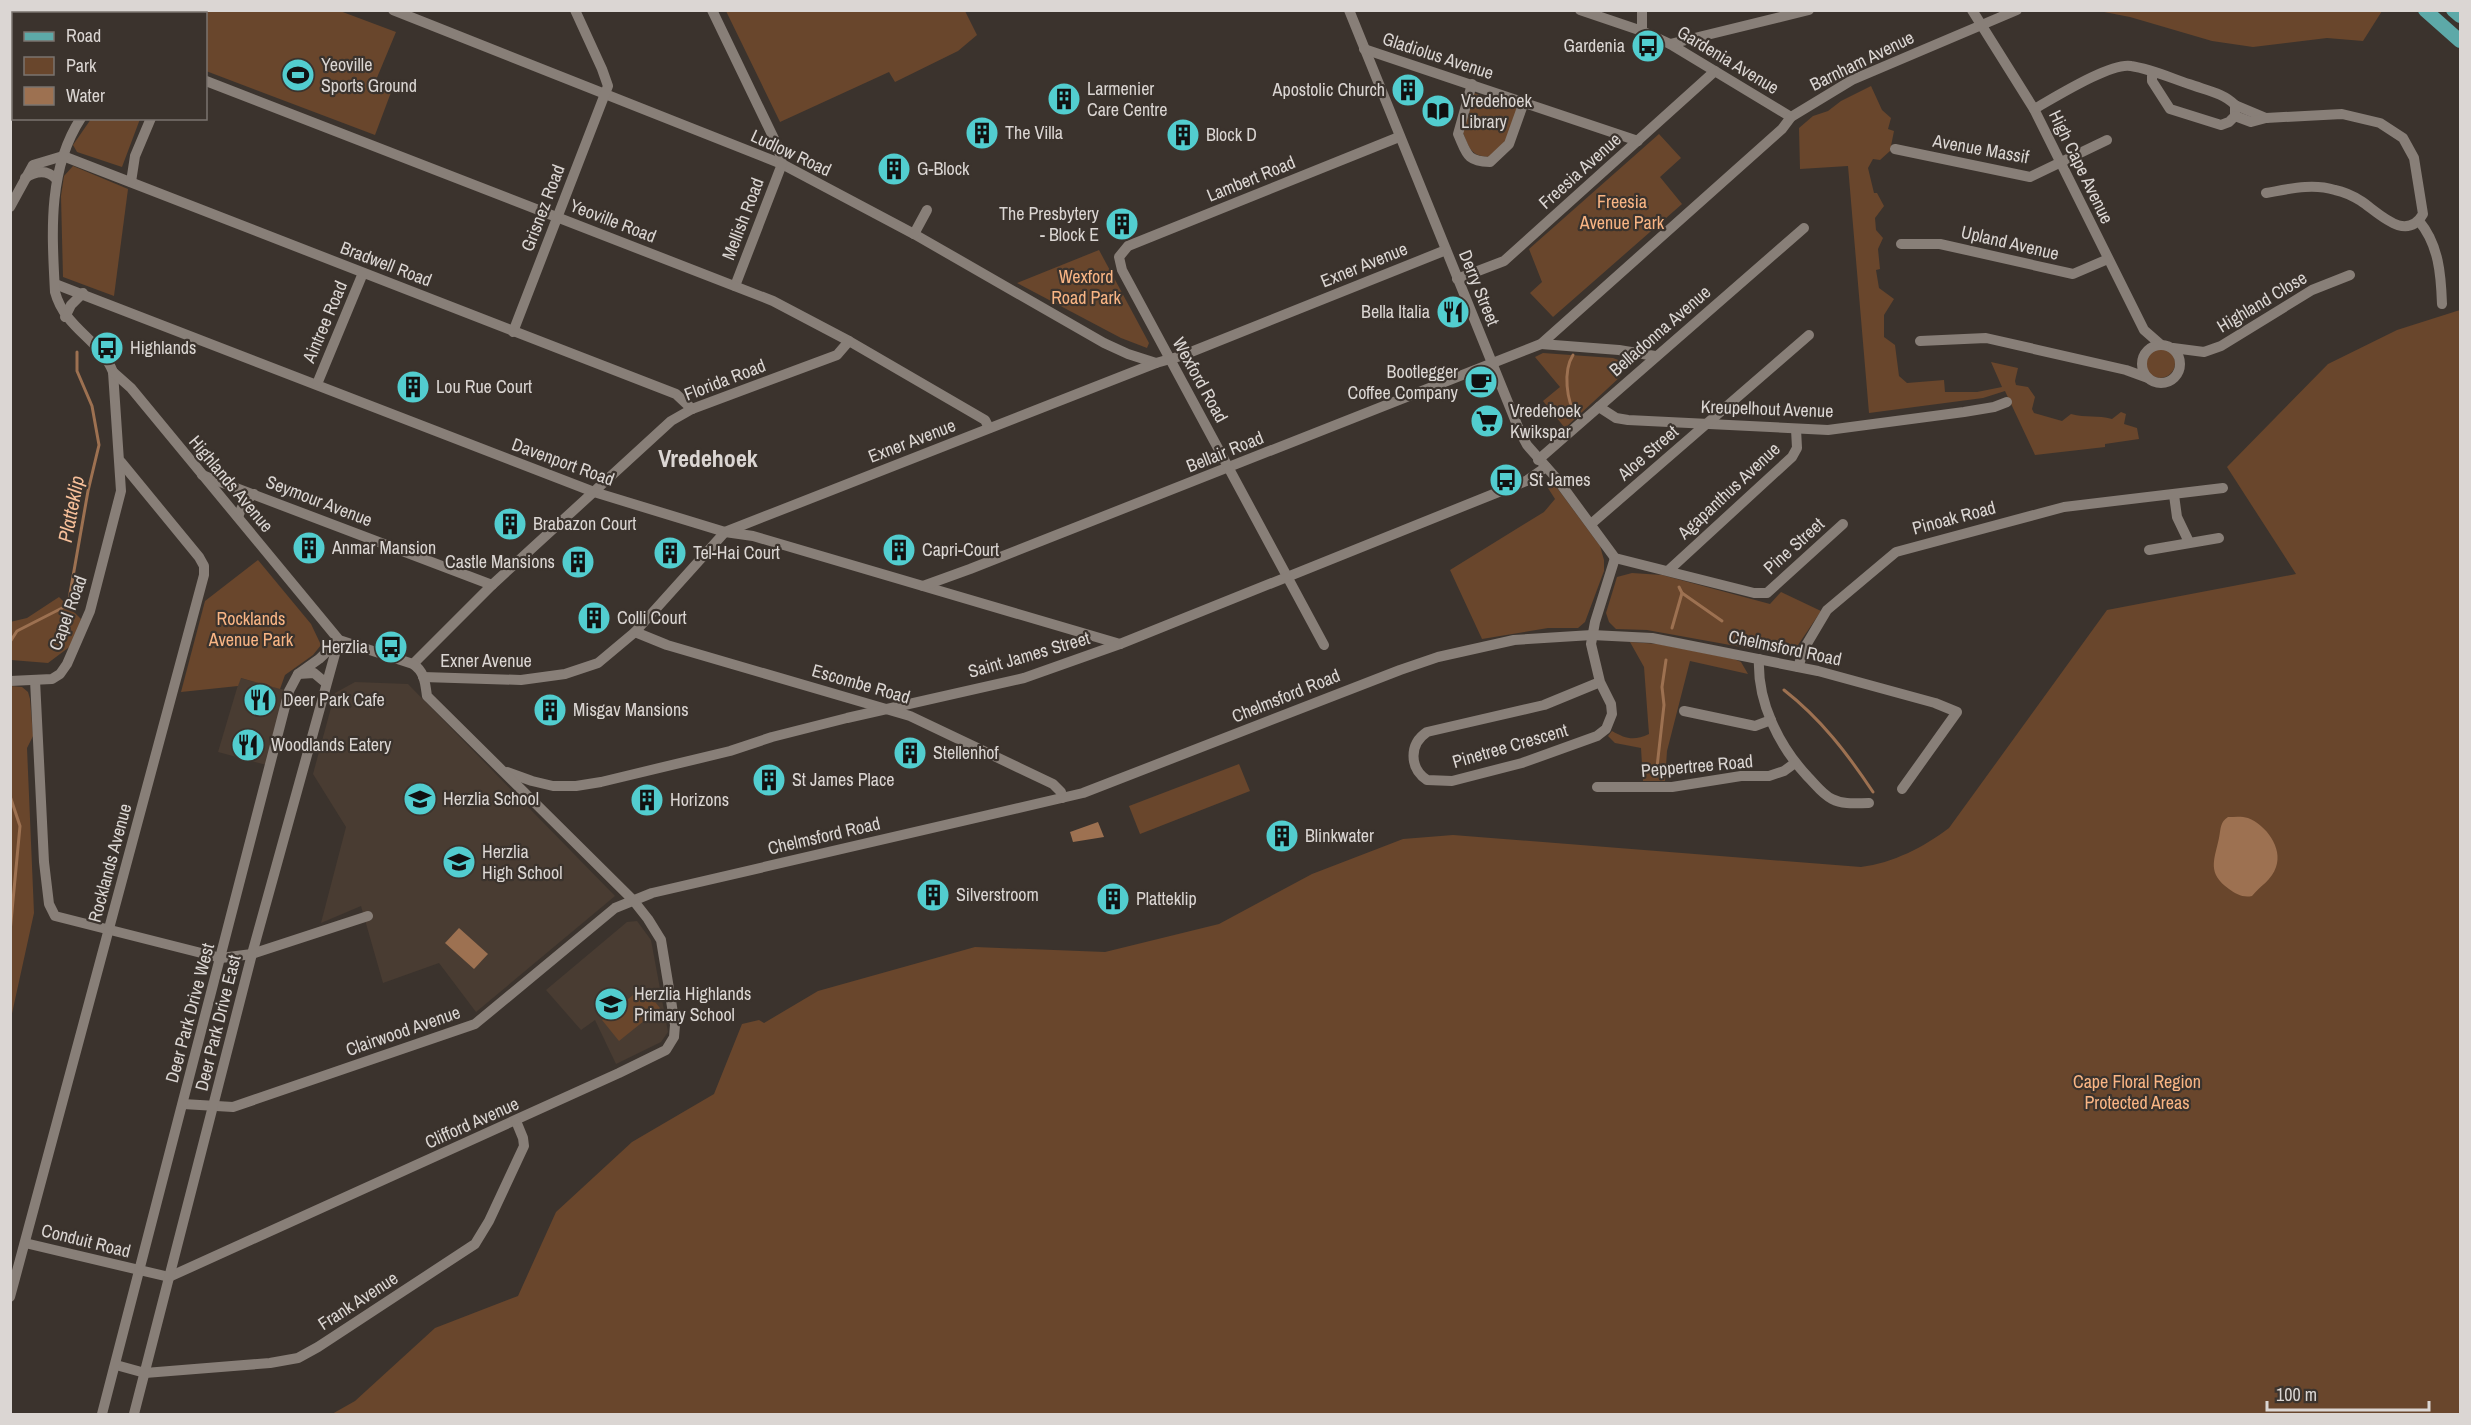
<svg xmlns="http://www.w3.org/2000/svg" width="2471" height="1425" viewBox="0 0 2471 1425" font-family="'Archivo Narrow',sans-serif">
  <rect width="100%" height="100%" fill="#3b332d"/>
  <!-- built -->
  <g fill="#493c32">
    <polygon points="240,678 289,691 270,766 218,752"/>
    <polygon points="355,682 408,684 615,896 476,1012 439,963 383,983 361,906 321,923 346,827 313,774 335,693"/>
    <polygon points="637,921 651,940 668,1032 661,1042 616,1064 595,1020 581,1030 546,990 627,922"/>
  </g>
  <!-- green -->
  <g fill="#69462c">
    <polygon points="188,10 340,11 396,32 376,80 393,87 375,135 206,71 206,14 187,13"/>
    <polygon points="726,11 965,11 977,35 958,51 895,82 889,72 780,122"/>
    <polygon points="2222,11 2226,12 2382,11 2363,41 2327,38 2253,47 2212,41 2130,17 2099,11"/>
    <path d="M 1871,86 L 1882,110 L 1891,118 L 1888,129 L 1894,131 L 1890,151 L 1880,160 L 1873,159 L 1868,168 L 1874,193 L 1877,193 L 1884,206 L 1875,218 L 1876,230 L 1883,238 L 1878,249 L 1880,269 L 1876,270 L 1879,288 L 1894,299 L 1884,315 L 1884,337 L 1895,345 L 1899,376 L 1907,383 L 1944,380 L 1945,392 L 1977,392 L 2002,387 L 1991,362 L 2018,368 L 2015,381 L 2016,385 L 2028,387 L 2035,397 L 2032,409 L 2034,413 L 2062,421 L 2071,414 C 2086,418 2098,415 2112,419 L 2121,412 L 2126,414 L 2124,424 L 2137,428 L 2139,439 L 2105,444 L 2105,447 L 2035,455 L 2005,391 L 1983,398 L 1869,413 L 1848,166 L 1800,169 L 1799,128 L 1813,116 L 1828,111 L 1841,101 Z"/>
    <path d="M 1474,93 L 1518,109 L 1506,140 L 1491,157 C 1469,157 1469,146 1461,128 Z"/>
    <polygon points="91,119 140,119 122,167 77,152 73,145"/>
    <polygon points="1659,134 1681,158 1660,177 1682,204 1553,317 1530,293 1542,282 1529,249"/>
    <polygon points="73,166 128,189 114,296 63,277 61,196 64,176"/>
    <polygon points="1099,250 1149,343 1147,348 1121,338 1017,283"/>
    <path d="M 2460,310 L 2460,1414 L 332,1414 L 355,1401 L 435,1328 L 518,1296 L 556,1212 L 632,1142 L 714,1094 L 742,1024 L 759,1020 L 764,1023 L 818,991 L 975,947 L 1105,952 L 1219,924 L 1312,874 L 1403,839 L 1453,835 L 1861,867 C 1893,863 1924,847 1949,828 L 2107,610 L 2296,574 L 2227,467 L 2328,364 L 2397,330 Z"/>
    <circle cx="2160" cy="363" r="15"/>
    <polygon points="1543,353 1613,358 1621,361 1624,367 1620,377 1565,428 1543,401 1560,387 1535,357"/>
    <polygon points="1551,484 1555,485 1600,546 1604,560 1604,571 1585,622 1578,628 1548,628 1482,639 1450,570 1544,512 1555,499 1548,488"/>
    <polygon points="258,560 311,624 321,645 313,655 285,675 280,689 241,678 238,686 181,692 205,601"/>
    <polygon points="1632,573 1662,575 1770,604 1781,592 1821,611 1794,651 1786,655 1647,630 1616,629 1609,622 1606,613 1617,577"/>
    <polygon points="59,597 81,619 72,645 48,663 11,660 10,622 27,618"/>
    <path d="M 1630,642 L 1658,644 L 1734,659 L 1741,662 L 1748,674 L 1690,661 L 1667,751 L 1665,781 L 1643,781 L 1641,748 L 1615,743 L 1608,736 L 1612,731 C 1626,739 1634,741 1649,734 L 1644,667 Z"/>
    <polygon points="10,686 22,687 28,692 30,699 33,736 27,748 34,913 11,1018"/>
    <polygon points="1239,764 1250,791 1140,834 1129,806"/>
    <polygon points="643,987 660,1008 619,1041 602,1020"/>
  </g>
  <!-- water -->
  <g fill="#9d7151">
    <path d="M 2228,817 C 2234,817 2242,816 2248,818 C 2266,825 2283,848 2276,867 C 2272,880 2260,886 2252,896 C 2243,898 2236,894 2229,889 C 2207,873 2214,861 2219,838 C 2221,828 2220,822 2228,817 Z"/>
    <polygon points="1098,822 1104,837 1073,842 1070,832"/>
    <polygon points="459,928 488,954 474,969 445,943"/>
  </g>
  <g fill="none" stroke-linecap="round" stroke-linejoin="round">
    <!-- stream -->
    <g stroke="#9d7151" stroke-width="3">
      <path d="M 1573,355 C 1563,371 1566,401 1577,417"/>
      <polyline points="1679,587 1682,593 1722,621"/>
      <polyline points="1672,628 1682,593"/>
      <polyline points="10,642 17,631 68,605 88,491 99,445 92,406 77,371 77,352"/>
      <path d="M 1784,690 C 1821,719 1847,753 1873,792"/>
      <polyline points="1656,776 1664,705 1662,687 1666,660"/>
      <polyline points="10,796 20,826 10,932"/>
    </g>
    <!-- minor -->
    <g stroke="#887f78" stroke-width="10">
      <polyline points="393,10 782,164 914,234 1104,343 1128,354 1156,363"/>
      <polyline points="712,10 778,147 782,164 735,286"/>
      <polyline points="1349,10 1520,432 1527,445 1557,479 1615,558 1754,593 1767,593 1843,524"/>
      <polyline points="1580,10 1642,31 1670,44 1791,117"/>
      <polyline points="1642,10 1642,31"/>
      <polyline points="1972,10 2034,109 2144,330 2160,344"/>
      <polyline points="159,14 160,10"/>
      <polyline points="10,28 14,28"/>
      <polyline points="1670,44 1809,10"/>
      <polyline points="1364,49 1638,141"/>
      <polyline points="206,81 773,301 849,341 985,420 989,428"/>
      <path d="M 1472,84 L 1458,134 C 1467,154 1466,161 1490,162 L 1509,144 L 1524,102"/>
      <polyline points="2235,105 2266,118"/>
      <path d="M 2034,109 C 2054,98 2111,62 2131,66 C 2151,69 2171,78 2189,84 C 2205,90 2224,93 2235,105 L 2235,116 L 2229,122 L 2221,125 L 2170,109 L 2152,81 L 2152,72"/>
      <path d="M 2235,116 L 2251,122 L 2266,118 L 2342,114 L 2380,123 L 2403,138 L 2414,158 L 2423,214 C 2406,243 2379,213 2361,201 C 2353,196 2345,192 2335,190 C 2312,183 2289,189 2266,193"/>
      <polyline points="1895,149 2030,177 2107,140"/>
      <polyline points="63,156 676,394 692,409"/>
      <path d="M 25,178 C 36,171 47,169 56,179"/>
      <polyline points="131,182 135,156 151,118"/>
      <polyline points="10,207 33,165 63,156"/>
      <path d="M 2419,221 C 2439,245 2441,275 2442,304"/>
      <polyline points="914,234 927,210"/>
      <polyline points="1901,244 1940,244 2073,274 2108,259"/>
      <polyline points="1457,279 1504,261 1715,71"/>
      <polyline points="55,284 594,492 725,532 753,536 1120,644"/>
      <polyline points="65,317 71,305 83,293"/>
      <polyline points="513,332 608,86 602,69 575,10"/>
      <polyline points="1920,341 1986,338 2126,370 2148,378"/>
      <polyline points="1541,344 1619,350 1655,356"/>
      <circle cx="2161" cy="364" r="19"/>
      <polyline points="2173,348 2204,352 2221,346 2312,290 2350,275"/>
      <polyline points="317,384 363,273"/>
      <polyline points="1599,407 1616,418 1628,420 1828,430 1964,412 1994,407 2007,402"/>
      <polyline points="1538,460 1804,228"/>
      <polyline points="202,475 492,585"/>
      <polyline points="2174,495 2177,517 2189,542"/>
      <polyline points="238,517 244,502 254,494"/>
      <polyline points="1591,524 1809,335"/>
      <polyline points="2149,550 2219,538"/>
      <polyline points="1669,570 1792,457 1797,448 1796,429"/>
      <polyline points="923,586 970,569 1541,344 1782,129 1791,117 1852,80 2017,10"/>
      <polyline points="635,632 667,645 910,716 1053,784 1061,792 1062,798"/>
      <polyline points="1324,645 1122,270 1119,257 1128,246 1399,137"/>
      <path d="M 1759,659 C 1757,702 1779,746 1808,777 C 1816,785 1822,794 1832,799 C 1844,805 1857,803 1869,803"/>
      <polyline points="413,664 492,585 671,421 692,409 837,355 849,341"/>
      <polyline points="1798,667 1805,647 1827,610 1896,552 2064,507 2223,488"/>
      <polyline points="298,674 314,673 326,683"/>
      <polyline points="423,677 521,680 565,674 598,663 635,632 725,532 1156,363 1181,356 1446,250"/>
      <polyline points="35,680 44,862 49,904 55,916 221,958 252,954 368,916"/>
      <path d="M 10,681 L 52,679 L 60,674 L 67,664 L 90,611 L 121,491 L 113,372 C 100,339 65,329 55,292 C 52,234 47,170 81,118"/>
      <path d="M 1600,682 L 1544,705 L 1427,732 C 1409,744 1409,768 1427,780 L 1452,781 L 1522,763 L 1597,736 L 1606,729 L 1612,714 L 1611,704 L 1600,682 L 1591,644 L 1595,622 L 1615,558"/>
      <polyline points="1684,711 1755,726 1771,720"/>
      <polyline points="507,772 532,781 553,786 576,786 601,782 730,751 772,737 847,718 1024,678 1120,644 1526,481 1546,467"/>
      <polyline points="1597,787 1672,787 1741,776 1769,776 1784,771 1795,763"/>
      <polyline points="183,1104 233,1107 475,1024 615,908 652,893 1083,793 1400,670 1438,657 1514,640 1592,635 1652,638 1818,671 1935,703 1957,712 1902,789"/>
      <path d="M 25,1243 L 169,1277 L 619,1073 L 666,1050 L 674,1037 L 675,1025 L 661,940 L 648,919 L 633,900 L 427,696 C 425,683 425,672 413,664 L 339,640 L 131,388 L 113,372"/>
      <polyline points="10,1297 204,575 204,566 199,557 121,462"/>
      <polyline points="116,1365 145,1373 270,1363 298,1358 318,1347 475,1244 489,1221 524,1146 523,1138 516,1121"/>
      <polyline points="102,1414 289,691 298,674 319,659 339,640"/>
      <polyline points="134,1414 252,954 338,643"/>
    </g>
    <!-- major -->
    <g stroke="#5da9a8" stroke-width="14">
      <polyline points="2425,10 2460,41"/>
      <polyline points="2453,10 2460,16"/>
    </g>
  </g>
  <!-- icons -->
  <defs>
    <g id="bus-disc" transform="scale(1.725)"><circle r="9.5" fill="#52cdcf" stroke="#3b332d"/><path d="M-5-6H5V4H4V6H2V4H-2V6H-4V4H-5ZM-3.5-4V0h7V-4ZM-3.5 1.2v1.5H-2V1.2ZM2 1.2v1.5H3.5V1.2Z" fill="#111"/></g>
    <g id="stadium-disc" transform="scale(1.725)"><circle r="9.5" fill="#52cdcf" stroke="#3b332d"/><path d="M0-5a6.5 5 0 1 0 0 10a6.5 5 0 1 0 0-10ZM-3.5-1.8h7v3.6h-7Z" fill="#111"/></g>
    <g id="building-disc" transform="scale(1.725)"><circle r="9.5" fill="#52cdcf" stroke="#3b332d"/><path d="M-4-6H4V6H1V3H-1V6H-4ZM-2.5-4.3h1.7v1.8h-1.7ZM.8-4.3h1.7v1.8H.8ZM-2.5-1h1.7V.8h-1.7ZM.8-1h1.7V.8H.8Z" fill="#111"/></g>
    <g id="library-disc" transform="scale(1.725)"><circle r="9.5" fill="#52cdcf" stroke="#3b332d"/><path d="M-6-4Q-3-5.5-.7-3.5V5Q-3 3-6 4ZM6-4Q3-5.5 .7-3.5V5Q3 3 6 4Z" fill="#111"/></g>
    <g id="restaurant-disc" transform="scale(1.725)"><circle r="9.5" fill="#52cdcf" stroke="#3b332d"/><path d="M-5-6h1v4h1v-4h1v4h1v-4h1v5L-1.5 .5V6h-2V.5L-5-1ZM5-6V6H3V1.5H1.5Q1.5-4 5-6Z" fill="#111"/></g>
    <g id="cafe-disc" transform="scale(1.725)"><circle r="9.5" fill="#52cdcf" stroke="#3b332d"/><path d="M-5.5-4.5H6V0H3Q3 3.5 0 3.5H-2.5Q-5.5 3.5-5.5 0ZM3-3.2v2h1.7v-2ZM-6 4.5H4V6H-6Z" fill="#111"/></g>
    <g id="supermarket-disc" transform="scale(1.725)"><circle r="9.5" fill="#52cdcf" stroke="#3b332d"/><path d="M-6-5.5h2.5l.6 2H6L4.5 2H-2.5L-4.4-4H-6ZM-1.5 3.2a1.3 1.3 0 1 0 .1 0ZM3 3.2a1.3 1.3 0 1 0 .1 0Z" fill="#111"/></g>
    <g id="school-disc" transform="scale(1.725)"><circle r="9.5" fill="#52cdcf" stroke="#3b332d"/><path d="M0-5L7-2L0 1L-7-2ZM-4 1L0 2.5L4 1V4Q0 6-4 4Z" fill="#111"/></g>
  </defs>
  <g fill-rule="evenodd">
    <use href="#bus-disc" x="1648" y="46"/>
    <use href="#stadium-disc" x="298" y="75"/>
    <use href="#building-disc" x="1408" y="90"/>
    <use href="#building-disc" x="1064" y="99"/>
    <use href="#library-disc" x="1438" y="111"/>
    <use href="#building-disc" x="982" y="133"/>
    <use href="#building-disc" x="1183" y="135"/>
    <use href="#building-disc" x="894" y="169"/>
    <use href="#building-disc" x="1122" y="224"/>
    <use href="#restaurant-disc" x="1453" y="312"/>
    <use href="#bus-disc" x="107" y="348"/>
    <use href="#cafe-disc" x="1481" y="382"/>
    <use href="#building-disc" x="413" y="387"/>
    <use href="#supermarket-disc" x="1487" y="421"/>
    <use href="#bus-disc" x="1506" y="480"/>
    <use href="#building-disc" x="510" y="524"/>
    <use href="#building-disc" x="309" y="548"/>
    <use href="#building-disc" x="899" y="550"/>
    <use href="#building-disc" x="670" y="553"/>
    <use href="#building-disc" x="578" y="562"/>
    <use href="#building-disc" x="594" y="618"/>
    <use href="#bus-disc" x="391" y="647"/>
    <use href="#restaurant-disc" x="260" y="700"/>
    <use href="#building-disc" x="550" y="710"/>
    <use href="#restaurant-disc" x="248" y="745"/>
    <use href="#building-disc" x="910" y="753"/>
    <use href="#building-disc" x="769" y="780"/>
    <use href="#school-disc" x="420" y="799"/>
    <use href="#building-disc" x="647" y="800"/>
    <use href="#building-disc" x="1282" y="836"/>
    <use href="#school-disc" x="459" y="862"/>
    <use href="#building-disc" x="933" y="895"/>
    <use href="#building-disc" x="1113" y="899"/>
    <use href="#school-disc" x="611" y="1004"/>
  </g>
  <g text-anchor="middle" stroke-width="4.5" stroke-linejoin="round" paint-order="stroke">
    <!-- poi labels -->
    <g font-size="18" fill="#dbd6d3" stroke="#3b332d" text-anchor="start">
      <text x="1625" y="52" text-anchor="end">Gardenia</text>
      <text x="321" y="71">Yeoville<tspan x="321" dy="21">Sports Ground</tspan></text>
      <text x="1087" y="95">Larmenier<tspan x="1087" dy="21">Care Centre</tspan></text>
      <text x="1385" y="96" text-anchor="end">Apostolic Church</text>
      <text x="1461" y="107">Vredehoek<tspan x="1461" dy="21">Library</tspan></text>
      <text x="1005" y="139">The Villa</text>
      <text x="1206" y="141">Block D</text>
      <text x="917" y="175">G-Block</text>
      <text x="1099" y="220" text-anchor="end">The Presbytery<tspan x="1099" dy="21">- Block E</tspan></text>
      <text x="1430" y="318" text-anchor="end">Bella Italia</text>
      <text x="130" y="354">Highlands</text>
      <text x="1458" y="378" text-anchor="end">Bootlegger<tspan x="1458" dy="21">Coffee Company</tspan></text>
      <text x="436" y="393">Lou Rue Court</text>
      <text x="1510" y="417">Vredehoek<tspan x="1510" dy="21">Kwikspar</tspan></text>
      <text x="1529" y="486">St James</text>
      <text x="533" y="530">Brabazon Court</text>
      <text x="332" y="554">Anmar Mansion</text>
      <text x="922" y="556">Capri-Court</text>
      <text x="693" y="559">Tel-Hai Court</text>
      <text x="555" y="568" text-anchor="end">Castle Mansions</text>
      <text x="617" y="624">Colli Court</text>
      <text x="368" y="653" text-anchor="end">Herzlia</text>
      <text x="283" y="706">Deer Park Cafe</text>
      <text x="573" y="716">Misgav Mansions</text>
      <text x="271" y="751">Woodlands Eatery</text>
      <text x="933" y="759">Stellenhof</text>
      <text x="792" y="786">St James Place</text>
      <text x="443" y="805">Herzlia School</text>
      <text x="670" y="806">Horizons</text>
      <text x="1305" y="842">Blinkwater</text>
      <text x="482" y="858">Herzlia<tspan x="482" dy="21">High School</tspan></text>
      <text x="956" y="901">Silverstroom</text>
      <text x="1136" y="905">Platteklip</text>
      <text x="634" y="1000">Herzlia Highlands<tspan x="634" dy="21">Primary School</tspan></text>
    </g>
    <!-- street labels -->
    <g font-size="18" fill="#dbd6d3" stroke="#3b332d">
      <text transform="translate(1438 56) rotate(18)" y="6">Gladiolus Avenue</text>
      <text transform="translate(1728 60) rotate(31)" y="6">Gardenia Avenue</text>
      <text transform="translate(1862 61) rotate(-26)" y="6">Barnham Avenue</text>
      <text transform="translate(1981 149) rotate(10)" y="6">Avenue Massif</text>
      <text transform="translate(791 153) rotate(25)" y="6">Ludlow Road</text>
      <text transform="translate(2081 167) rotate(64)" y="6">High Cape Avenue</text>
      <text transform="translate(1580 171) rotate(-42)" y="6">Freesia Avenue</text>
      <text transform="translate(1251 179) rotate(-22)" y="6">Lambert Road</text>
      <text transform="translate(543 208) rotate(-69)" y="6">Grisnez Road</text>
      <text transform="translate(743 219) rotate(-69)" y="6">Mellish Road</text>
      <text transform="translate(613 221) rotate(21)" y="6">Yeoville Road</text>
      <text transform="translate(2010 243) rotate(13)" y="6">Upland Avenue</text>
      <text transform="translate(386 264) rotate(21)" y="6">Bradwell Road</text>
      <text transform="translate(1364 265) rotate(-22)" y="6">Exner Avenue</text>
      <text transform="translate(1479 288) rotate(68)" y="6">Derry Street</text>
      <text transform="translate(2262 302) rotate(-31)" y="6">Highland Close</text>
      <text transform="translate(325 322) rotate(-67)" y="6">Aintree Road</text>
      <text transform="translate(1660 331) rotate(-41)" y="6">Belladonna Avenue</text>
      <text transform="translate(725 380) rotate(-21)" y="6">Florida Road</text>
      <text transform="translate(1200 380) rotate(61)" y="6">Wexford Road</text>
      <text transform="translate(1767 409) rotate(2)" y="6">Kreupelhout Avenue</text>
      <text transform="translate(912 441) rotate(-21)" y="6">Exner Avenue</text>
      <text transform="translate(1225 452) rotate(-22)" y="6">Bellair Road</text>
      <text transform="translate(1648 453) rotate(-41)" y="6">Aloe Street</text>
      <text transform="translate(563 462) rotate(20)" y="6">Davenport Road</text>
      <text transform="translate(231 484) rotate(50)" y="6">Highlands Avenue</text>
      <text transform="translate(1729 491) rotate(-43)" y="6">Agapanthus Avenue</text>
      <text transform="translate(319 501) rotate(21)" y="6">Seymour Avenue</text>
      <text transform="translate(1954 518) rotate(-15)" y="6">Pinoak Road</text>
      <text transform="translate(1794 546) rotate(-42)" y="6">Pine Street</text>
      <text transform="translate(68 613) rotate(-70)" y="6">Capel Road</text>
      <text transform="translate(1785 648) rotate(12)" y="6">Chelmsford Road</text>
      <text transform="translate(1029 655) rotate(-16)" y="6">Saint James Street</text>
      <text x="486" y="667">Exner Avenue</text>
      <text transform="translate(861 684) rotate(16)" y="6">Escombe Road</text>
      <text transform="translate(1286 696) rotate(-22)" y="6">Chelmsford Road</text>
      <text transform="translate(1510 746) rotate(-16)" y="6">Pinetree Crescent</text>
      <text transform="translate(1697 766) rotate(-5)" y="6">Peppertree Road</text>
      <text transform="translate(824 836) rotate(-13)" y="6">Chelmsford Road</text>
      <text transform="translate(110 863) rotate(-75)" y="6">Rocklands Avenue</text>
      <text transform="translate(190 1013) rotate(-75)" y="6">Deer Park Drive West</text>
      <text transform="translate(218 1023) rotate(-76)" y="6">Deer Park Drive East</text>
      <text transform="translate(403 1031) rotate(-19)" y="6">Clairwood Avenue</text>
      <text transform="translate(472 1123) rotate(-24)" y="6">Clifford Avenue</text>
      <text transform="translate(86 1241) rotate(14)" y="6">Conduit Road</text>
      <text transform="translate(358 1301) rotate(-33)" y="6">Frank Avenue</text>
    </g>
    <!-- park labels -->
    <g font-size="18" fill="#f9b584" stroke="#3b332d">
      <text x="1622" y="208">Freesia<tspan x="1622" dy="21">Avenue Park</tspan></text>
      <text x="1086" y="283">Wexford<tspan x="1086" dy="21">Road Park</tspan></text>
      <text x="251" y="625">Rocklands<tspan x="251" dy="21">Avenue Park</tspan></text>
      <text x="2137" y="1088">Cape Floral Region<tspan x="2137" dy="21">Protected Areas</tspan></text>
    </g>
    <!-- water labels -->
    <g font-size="20" font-style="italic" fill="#f8c09a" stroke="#3b332d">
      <text transform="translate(71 509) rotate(-79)" y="7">Platteklip</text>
    </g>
    <!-- district labels -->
    <g font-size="24" font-weight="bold" fill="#dbd6d3" stroke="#3b332d">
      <text x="708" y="467">Vredehoek</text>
    </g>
  </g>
  <!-- border -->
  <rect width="2471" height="1425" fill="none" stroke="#dbd6d3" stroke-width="24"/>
  <!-- legend -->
  <rect x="12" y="12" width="195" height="108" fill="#3b332d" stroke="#7b746f" stroke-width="1.5"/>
  <rect x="24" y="32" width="30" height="9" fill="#5da9a8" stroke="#7b746f" stroke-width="1.5"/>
  <text x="66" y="42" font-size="18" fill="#dbd6d3">Road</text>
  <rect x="24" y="57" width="30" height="18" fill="#69462c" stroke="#7b746f" stroke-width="1.5"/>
  <text x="66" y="72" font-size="18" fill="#dbd6d3">Park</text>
  <rect x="24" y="87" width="30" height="18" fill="#9d7151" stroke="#7b746f" stroke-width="1.5"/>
  <text x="66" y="102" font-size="18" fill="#dbd6d3">Water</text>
  <!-- scale -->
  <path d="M2267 1401v9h162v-9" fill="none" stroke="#dbd6d3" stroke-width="3"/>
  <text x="2276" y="1401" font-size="18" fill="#dbd6d3" stroke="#3b332d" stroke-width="4.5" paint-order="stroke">100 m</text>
</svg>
